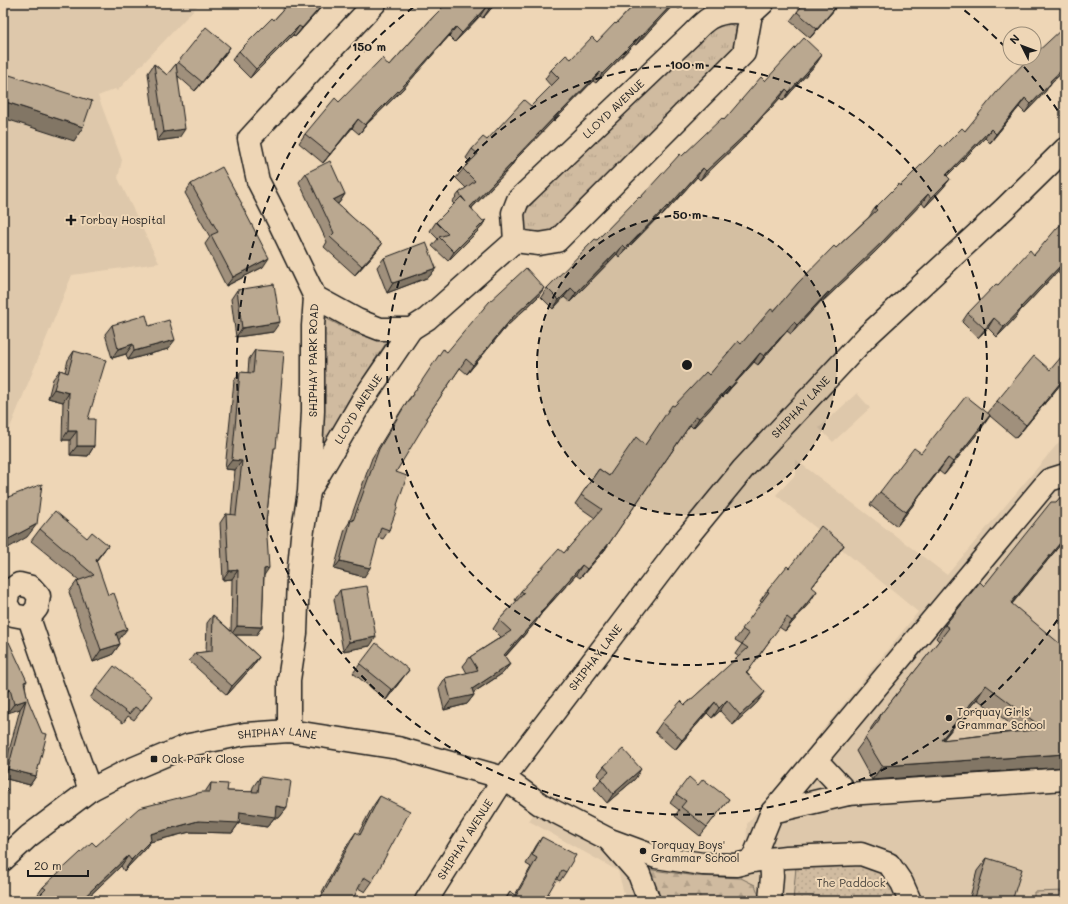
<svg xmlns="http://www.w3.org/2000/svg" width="1068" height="904" viewBox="0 0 1068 904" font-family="Mali,sans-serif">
  <defs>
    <pattern id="grass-tufts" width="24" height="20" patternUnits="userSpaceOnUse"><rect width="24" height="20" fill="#d0bba0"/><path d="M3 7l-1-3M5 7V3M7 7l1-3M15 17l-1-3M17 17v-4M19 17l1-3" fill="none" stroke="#b2a089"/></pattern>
    <pattern id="forest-firs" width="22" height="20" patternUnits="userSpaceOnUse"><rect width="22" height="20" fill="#d0bba0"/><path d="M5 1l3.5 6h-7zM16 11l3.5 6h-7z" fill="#b2a089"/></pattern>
    <pattern id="park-dots" width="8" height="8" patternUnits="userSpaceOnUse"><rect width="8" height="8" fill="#d0bba0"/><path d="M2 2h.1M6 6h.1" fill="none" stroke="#b2a089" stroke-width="1.8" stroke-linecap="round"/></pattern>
  </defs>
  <rect width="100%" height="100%" fill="#eed6b6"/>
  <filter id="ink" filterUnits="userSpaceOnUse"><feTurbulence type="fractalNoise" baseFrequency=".025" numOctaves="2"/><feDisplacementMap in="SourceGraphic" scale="8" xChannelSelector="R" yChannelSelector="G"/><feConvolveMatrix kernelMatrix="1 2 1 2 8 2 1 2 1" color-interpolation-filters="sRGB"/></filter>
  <g filter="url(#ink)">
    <!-- built -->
    <g fill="#dec8ab">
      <polygon points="3,3 200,3 117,91 115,89 98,96 122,160 118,178 159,263 72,275 3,445"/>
      <polygon points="857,393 870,408 833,442 819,428"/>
      <polygon points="1065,435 1065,901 626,901 618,871 529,821 540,804 550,796 611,829 662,846 746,856 747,824 918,612 776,495 796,474 796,460 947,575"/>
    </g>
    <!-- grass -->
    <g fill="url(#grass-tufts)" stroke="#766c5e">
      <path d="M 728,23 C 744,31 744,34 745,52 L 557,234 L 522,236 L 522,215 L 538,197 L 677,61 L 716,27 Z"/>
      <polygon points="325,318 359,335 388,340 348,401 324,451 317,456"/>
    </g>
    <!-- forest -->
    <polygon fill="url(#forest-firs)" stroke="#766c5e" points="645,869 697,876 741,878 755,885 761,901 660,901"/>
    <!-- park -->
    <polygon fill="url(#park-dots)" stroke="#766c5e" points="865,865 880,870 895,889 902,901 793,901 796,867"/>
    <!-- pitch -->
    <polygon fill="#d0bba0" stroke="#766c5e" points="1065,891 1065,901 1034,901 1034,892"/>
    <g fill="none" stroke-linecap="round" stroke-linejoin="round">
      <!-- minor casing -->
      <g stroke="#1c1c1c" stroke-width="25">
        <g id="minor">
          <polyline points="515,241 539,244 557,241 744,53 751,14"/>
          <path id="s1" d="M 315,297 L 357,320 L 380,329 L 411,329 L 427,319 L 515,241 L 513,213 L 518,200 L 691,35 C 697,29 703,22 710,18 C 722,11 738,11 751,14 L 763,3"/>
          <path id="s2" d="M 311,488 L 362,401 L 411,329"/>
          <polyline points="29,618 13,615 6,603 9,591 19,584 31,587 39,596 37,608 29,618 49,676 90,790"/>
          <path id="s3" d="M 289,731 L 289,680 L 296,633 L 298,578 L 302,536 L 309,492 L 313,411 L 313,326 L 315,297 L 280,224 L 258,181 L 249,139 L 313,69 L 375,3"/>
          <polyline points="816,760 848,794 1065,779"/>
          <polyline points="772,812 848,794"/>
          <polyline points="610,841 639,874 649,901"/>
          <path id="s4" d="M 3,860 L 29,836 L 90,790 L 125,772 L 189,745 L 245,734 L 289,731 L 398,748 L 504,778 L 540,804 L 610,840 L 656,857 L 703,864 L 736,865 L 752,861 L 786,857 L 861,854 L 889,864 L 902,883 L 910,901"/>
          <polyline points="752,861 772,812 1049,480 1065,475"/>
          <path id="s5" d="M 426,901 L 504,778 L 684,541 L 743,469 L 868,335 L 1004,209 L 1065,149"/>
          <polyline points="770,901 772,876 771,859"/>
        </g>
      </g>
      <!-- minor -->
      <use href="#minor" stroke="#eed6b6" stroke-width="22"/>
    </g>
    <!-- wall -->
    <g fill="#a0907c" stroke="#1c1c1c" fill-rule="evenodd">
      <polygon points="289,3 325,3 295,37 293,35 250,78 232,60 239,51 274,20"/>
      <polygon points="496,3 483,18 480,16 455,42 449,36 402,90 367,124 359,134 352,128 323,163 299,143 305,134 339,102 389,66 434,16"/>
      <polygon points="632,3 685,3 679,9 674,4 636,45 634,44 596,83 593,81 553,122 553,121 516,159 510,168 472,208 480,229 448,261 432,246 438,239 430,231 436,222 454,204 452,202 459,193 466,188 456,178 463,169 470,162 466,158 472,149 487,140 531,106 551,86 545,79 551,70 571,59 597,42 616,24 634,5"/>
      <polygon points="804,3 840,3 810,38 790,21"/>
      <polygon points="1065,30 1065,70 1051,83 1045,92 1025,113 1019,107 990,143 985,138 947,176 950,179 943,188 925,207 922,203 876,251 822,302 821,301 791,334 787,331 758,365 754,362 723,397 722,396 693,428 690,425 604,551 580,578 576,575 541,614 535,623 505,657 510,664 503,673 473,693 474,695 467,704 444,710 439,688 445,678 467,673 463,666 470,657 501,637 493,629 499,620 517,601 515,600 521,591 564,553 595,518 575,504 599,469 609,476 645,445 674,406 709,375 741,344 836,248 869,217 875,208 943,147 965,131 1028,61"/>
      <polygon points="230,47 224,56 195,91 178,76 179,138 157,141 148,73 154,64 167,75 178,62"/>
      <polygon points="822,55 816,64 783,101 780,98 741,141 700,180 697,177 662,216 660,215 619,257 617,254 570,302 564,297 553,309 541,297 547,288 597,240 640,198 682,156 724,120 765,81"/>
      <polygon points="306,173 345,194 339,203 337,204 382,244 375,253 355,275 324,247 327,242 299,182"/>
      <polygon points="191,184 241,205 263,267 226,286 205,244 210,237 185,193"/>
      <polygon points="1065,221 1065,276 1064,277 1057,272 1020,311 1016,317 997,337 988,328 978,338 962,322 968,313 998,285 1034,255"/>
      <polygon points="384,258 436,268 429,277 387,293 377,267"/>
      <polygon points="237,290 273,332 236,337 231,299"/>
      <polygon points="538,297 506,327 467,374 460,368 426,418 396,472 397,505 389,530 383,539 378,537 364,577 334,569 345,529 349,523 372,458 402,409 408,400 447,352"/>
      <polygon points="112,325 149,326 168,349 128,360 126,354 112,358 105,334"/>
      <polygon points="255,350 274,450 266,522 264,576 262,627 256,635 235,635 259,657 253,666 227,695 189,661 195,653 206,652 207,623 213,615 231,631 232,579 223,580 220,523 226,514 231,515 235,470 225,469 234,381 240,372 248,373 249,359"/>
      <polygon points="74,351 94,446 88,456 70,455 70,440 62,440 63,402 48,398 53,379 60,370 65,372 68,360"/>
      <polygon points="1065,358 1065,379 1016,438 990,416 981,429 944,475 939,471 897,526 870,505 880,492 921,453 988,413 997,401 1050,370"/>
      <path d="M 1065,492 L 1065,539 L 1012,604 L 1064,767 L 872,780 L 856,751 L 870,732 L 871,728 L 881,714 L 939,641 L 936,638 L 945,625 L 984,586 ZM 977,699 L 1020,731 L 943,740 Z"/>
      <polygon points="40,529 87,538 108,545 96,561 120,644 112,655 93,662 69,592 77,581 79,580 31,541"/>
      <polygon points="844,545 837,555 812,587 810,602 785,631 779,627 747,673 757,703 733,725 720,711 712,718 707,713 675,750 655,732 662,722 685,705 739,657 735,654 742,644 735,640 762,603 760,601 767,591 789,568"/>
      <polygon points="340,590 370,646 343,651 334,599"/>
      <polygon points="3,645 27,681 25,684 36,776 30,785 3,778 3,774 20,709 7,713 3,698"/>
      <polygon points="360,664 402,679 386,700 353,673"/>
      <polygon points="96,689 146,705 134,720 128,716 123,723 90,698"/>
      <polygon points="604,766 635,779 607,803 594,788 601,779 597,775"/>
      <polygon points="260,777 287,808 279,818 274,818 267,827 239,823 232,833 190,832 150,842 144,850 124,871 121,866 84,901 34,901 37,898 36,897 43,887 96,846 205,792 211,783 227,791 252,792 253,787"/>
      <polygon points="698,785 729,799 700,836 675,816 679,810 670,803 676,794"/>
      <polygon points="380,796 372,882 365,892 358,888 352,901 318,901 323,893 322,892 349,842 356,832 358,834 373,806"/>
      <polygon points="542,837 566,872 560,881 556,879 546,897 554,901 504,901 510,892 515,895 531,867 526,864 536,846"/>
      <polygon points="987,858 1012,901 969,901 977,871"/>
    </g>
    <!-- shaded-wall -->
    <g fill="#827665" stroke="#1c1c1c">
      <polygon points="324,3 325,3 295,37 302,28"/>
      <polygon points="495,3 496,3 483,18 489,9"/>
      <polygon points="673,3 675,3 636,45 642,36"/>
      <polygon points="839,3 840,3 810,38 817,29"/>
      <polygon points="486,7 480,16 455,42 462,33"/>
      <polygon points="299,26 293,35 250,78 256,69"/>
      <polygon points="456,27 449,36 402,90 367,124 359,134 374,115"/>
      <polygon points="641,35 634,44 596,83 602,74"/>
      <polygon points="230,47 224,56 195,91 202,82"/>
      <polygon points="822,55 816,64 783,101 789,92"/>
      <polygon points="1065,67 1065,70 1043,90 1050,81"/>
      <polygon points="600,72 593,81 553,122 560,113"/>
      <polygon points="1051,83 1045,92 1025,113 1031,104"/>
      <polygon points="786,89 780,98 741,141 700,180 706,171"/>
      <polygon points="1025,98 1019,107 990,143 996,134"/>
      <polygon points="3,101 83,127 74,141 3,118"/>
      <polygon points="559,112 553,121 508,167 515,158"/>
      <polygon points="358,119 352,128 323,163 330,154"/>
      <polygon points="185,129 179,138 157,141 164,132"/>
      <polygon points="991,129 985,138 939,184 946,175"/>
      <polygon points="516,159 510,168 464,216 470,207"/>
      <polygon points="703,168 697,177 662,216 668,207"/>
      <polygon points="950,179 943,188 925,207 931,198"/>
      <polygon points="345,194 339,203 326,209 333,200"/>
      <polygon points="928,194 922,203 876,251 822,302 829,293"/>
      <polygon points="667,206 660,215 619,257 626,248"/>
      <polygon points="486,220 480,229 448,261 454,252"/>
      <polygon points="382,244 375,253 355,275 362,266"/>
      <polygon points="623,245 617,254 570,302 576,293"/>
      <polygon points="269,258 263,267 226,286 233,277"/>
      <polygon points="1063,263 1057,272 1020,311 1016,317 997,337 1004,327 1021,307"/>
      <polygon points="436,268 429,277 387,293 393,283"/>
      <polygon points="544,288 538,297 506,327 467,374 473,365 512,318"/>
      <polygon points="571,288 564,297 553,309 559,300"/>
      <polygon points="828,292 821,301 791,334 797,325"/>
      <polygon points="994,318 988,328 978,338 985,329"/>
      <polygon points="280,322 273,332 236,337 242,328"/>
      <polygon points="794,322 787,331 758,365 764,356"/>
      <polygon points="175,340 168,349 128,360 134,351"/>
      <polygon points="133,344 126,354 112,358 118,349"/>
      <polygon points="760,353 754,362 723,397 730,388"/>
      <polygon points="1065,377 1065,379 1016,438 1026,425"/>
      <polygon points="729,387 722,396 693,428 699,418"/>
      <polygon points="54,389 69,393 63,402 48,398"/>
      <polygon points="990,415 981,429 944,475 953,462"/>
      <polygon points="68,431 77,431 70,440 62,440"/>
      <polygon points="77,446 94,446 88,456 70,455"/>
      <polygon points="948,458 939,471 897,526 906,512"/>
      <polygon points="232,460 242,461 235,470 225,469"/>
      <polygon points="37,524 27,537 3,551 3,542"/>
      <polygon points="1065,537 1065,539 1001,617 1011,603"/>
      <polygon points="610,542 604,551 580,578 587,569"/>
      <polygon points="108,545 100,556 88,571 96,560"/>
      <polygon points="844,545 837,555 804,597 812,587"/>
      <polygon points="340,561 370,568 364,577 334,569"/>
      <polygon points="582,565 576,575 533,622 540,613"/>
      <polygon points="269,568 263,577 264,569"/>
      <polygon points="238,570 232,579 223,580 229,571"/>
      <polygon points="817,591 810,602 785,631 792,621"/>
      <polygon points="541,614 535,623 498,664 504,655"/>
      <polygon points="237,626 262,627 256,635 231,635"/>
      <polygon points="127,629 118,641 116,633"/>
      <polygon points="376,637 370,646 343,651 349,642"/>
      <polygon points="120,644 112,655 93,662 101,650"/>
      <polygon points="259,657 253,666 227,695 232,686"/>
      <polygon points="510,664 503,673 468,696 474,695 467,704 444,710 451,700 472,689"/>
      <polygon points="409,670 402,679 386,700 392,690"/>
      <polygon points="986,685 977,699 931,753 941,740"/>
      <polygon points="10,689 3,697 3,698 3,692"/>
      <polygon points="765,692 757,703 733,725 740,715"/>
      <polygon points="26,700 20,709 7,713 14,704"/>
      <polygon points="727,700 720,711 712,718 719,708"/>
      <polygon points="715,702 707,713 675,750 682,740"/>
      <polygon points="1065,754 1065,767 872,780 882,766"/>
      <polygon points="8,769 36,776 30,785 3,778 3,776"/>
      <polygon points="641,769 635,779 607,803 613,794"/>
      <polygon points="276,806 287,808 279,818 274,818 267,827 239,823 232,833 190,832 150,842 144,850 124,871 150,834 198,821 240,812"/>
      <polygon points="128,856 121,866 84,901 80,901"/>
    </g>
    <!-- building -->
    <g fill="#baa890" stroke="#1c1c1c" fill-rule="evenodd">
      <polygon points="289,3 324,3 302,28 299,26 256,69 239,51 272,18 274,20"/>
      <polygon points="447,3 495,3 489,9 486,7 462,33 456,27 408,81 374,115 365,125 358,119 330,154 305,134 335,98 339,102 382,58 389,66 434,16"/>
      <polygon points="636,3 673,3 642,36 641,35 602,74 600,72 560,113 559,112 515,158 516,159 470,207 483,221 486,220 454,252 439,237 448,234 436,222 461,197 466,202 459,193 475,181 463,169 478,154 472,149 483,137 487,140 524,100 531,106 559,78 551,70 566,55 571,59 592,37 597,42 615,23 616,24"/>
      <polygon points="804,3 839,3 817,29 797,12"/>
      <polygon points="206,27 230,47 202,82 178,62"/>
      <polygon points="1063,28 1065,30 1065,67 1050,81 1051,83 1031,104 1025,98 996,134 991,129 946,175 950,179 931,198 928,194 882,242 829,293 828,292 797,325 794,322 764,356 760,353 730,388 729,387 699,418 696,416 610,542 587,569 582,565 540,613 541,614 504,655 510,664 472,689 474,695 451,700 445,678 478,670 470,657 511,631 499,620 524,593 521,591 559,549 564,553 602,509 581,495 599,469 609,476 636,437 645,445 672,405 674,406 706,372 709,375 738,341 741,344 771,309 774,311 797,284 834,246 836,248 877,210 875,208 899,184 900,186 941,145 943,147 962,128 965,131 1000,88 1027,60 1028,61 1031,58 1034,58 1034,55"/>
      <polygon points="804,38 822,55 789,92 786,89 748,132 706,171 703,168 668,207 667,206 626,248 623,245 576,293 571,288 559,300 547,288 595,239 597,240 639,197 640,198 680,154 682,156 722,118 724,120 761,77 765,81"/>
      <polygon points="154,64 167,75 176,64 185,129 164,132"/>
      <polygon points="3,73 92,101 83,127 3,101"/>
      <polygon points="330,161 345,194 333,200 382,244 362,266 330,237 334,233 306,173"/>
      <polygon points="222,167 242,204 241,204 269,258 233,277 211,235 218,232 191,184"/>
      <polygon points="1065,221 1065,264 1063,263 1021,307 1022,308 1004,327 994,318 985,329 968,313 996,284 998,285 1030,250 1034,255 1057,228"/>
      <polygon points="426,242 436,268 393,283 384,258"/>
      <polygon points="526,268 544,288 512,318 473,365 466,359 426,418 428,419 396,472 407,476 397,505 398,506 389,530 381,527 370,568 340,561 351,520 353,521 379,449 408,400 409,400 443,349 447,352 489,302"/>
      <polygon points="274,284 280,322 242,328 237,290"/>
      <polygon points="146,315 149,326 169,320 175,340 134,351 133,344 118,349 112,325"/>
      <polygon points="255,350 284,352 279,414 276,448 274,448 266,522 269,568 264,569 262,627 237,626 238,570 229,571 226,514 236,515 242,461 232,460 240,372 253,373"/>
      <polygon points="74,351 106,360 88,419 95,419 94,446 77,446 77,431 68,431 69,393 54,389 60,370 68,373"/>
      <polygon points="1034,356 1050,370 1062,356 1065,358 1065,377 1026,425 997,401"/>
      <polygon points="966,396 990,415 953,462 948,458 906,512 880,492 914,448 921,453"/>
      <polygon points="42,484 37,524 3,542 3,499"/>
      <path d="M 1065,492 L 1065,537 L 1011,603 L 1065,648 L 1065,754 L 882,766 L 865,738 L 879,720 L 881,714 L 949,628 L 945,625 L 980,582 L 984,586 L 1051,502 L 1056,502 ZM 986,685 L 1044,729 L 941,740 Z"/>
      <polygon points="55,511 87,538 92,532 108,545 96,560 108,595 114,593 127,629 116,633 120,644 101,650 77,581 94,575 40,529"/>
      <polygon points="821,526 844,545 812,587 817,591 792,621 787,617 749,669 746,672 765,692 740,715 727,700 719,708 715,702 682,740 662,722 681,701 685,705 748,648 742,644 749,634 742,629 769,592 767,591 787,566 789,568"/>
      <polygon points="367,586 376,637 349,642 340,590"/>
      <polygon points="213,615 259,657 232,686 195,653 212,651"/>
      <polygon points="9,642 27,681 24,682 28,700 42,733 47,734 36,776 8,769 26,700 14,704 10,689 3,692 3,645"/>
      <polygon points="376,643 409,670 392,690 360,664"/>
      <polygon points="114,666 152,696 141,711 135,707 129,714 96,689"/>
      <polygon points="623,749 641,769 613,794 601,779 609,772 604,766"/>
      <polygon points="260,777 291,781 287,808 276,806 275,817 240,812 239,823 198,821 150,834 151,840 131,860 128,856 80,901 36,901 35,900 46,889 43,887 92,842 96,846 139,808 202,792 210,792 211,783 228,784 227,791 258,792"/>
      <polygon points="689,777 698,785 703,779 729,799 707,827 681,807 686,801 676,794"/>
      <polygon points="3,785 8,790 3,795"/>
      <polygon points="380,796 410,811 372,882 364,877 352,901 319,901 330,882 329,882 356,832 360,835"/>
      <polygon points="542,837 576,855 566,872 562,870 546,897 554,901 505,901 510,892 516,896 537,858 532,855"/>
      <polygon points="987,858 1022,869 1012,901 974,901"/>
    </g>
  </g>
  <!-- distance rings -->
  <circle cx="687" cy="365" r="150" fill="#1c1c1c" fill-opacity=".12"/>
  <g fill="none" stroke="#1c1c1c" stroke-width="2" stroke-dasharray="7 5">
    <circle cx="687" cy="365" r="150"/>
    <circle cx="687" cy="365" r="300"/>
    <path d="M1064 610A450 450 0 1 1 419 3M955 3A450 450 0 0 1 1008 50M1016 58A450 450 0 0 1 1064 120"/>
  </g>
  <!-- markers -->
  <g fill="#1c1c1c" stroke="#eed6b6" stroke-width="1.5">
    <path d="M69 214h4v4h4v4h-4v4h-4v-4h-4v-4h4z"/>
    <circle cx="949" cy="718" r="4"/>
    <rect x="150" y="755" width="8" height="8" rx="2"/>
    <circle cx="643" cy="851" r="4"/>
  </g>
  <g text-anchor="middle" stroke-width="4" stroke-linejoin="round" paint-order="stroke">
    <!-- street labels -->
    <g font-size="11" fill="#1c1c1c" stroke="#eed6b6">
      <text dy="4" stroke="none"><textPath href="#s1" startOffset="414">LLOYD AVENUE</textPath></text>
      <text dy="4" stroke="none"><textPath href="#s3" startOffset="372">SHIPHAY PARK ROAD</textPath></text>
      <text dy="4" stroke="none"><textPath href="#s5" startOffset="621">SHIPHAY LANE</textPath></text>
      <text dy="4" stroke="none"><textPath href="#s2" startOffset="92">LLOYD AVENUE</textPath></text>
      <text dy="4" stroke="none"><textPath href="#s5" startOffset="297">SHIPHAY LANE</textPath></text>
      <text dy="4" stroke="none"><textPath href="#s4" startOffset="310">SHIPHAY LANE</textPath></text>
      <text dy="4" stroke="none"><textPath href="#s5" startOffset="73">SHIPHAY AVENUE</textPath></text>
    </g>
    <!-- poi labels -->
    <g font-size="11" fill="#1c1c1c" stroke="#eed6b6" text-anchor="start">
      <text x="80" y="224">Torbay Hospital</text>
      <text x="957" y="716">Torquay Girls'<tspan x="957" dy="13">Grammar School</tspan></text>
      <text x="162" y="763">Oak Park Close</text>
      <text x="651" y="849">Torquay Boys'<tspan x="651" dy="13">Grammar School</tspan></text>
    </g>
    <!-- park labels -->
    <g font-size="11" fill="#49443d" stroke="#eed6b6">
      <text x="851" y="887">The Paddock</text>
    </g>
  </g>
  <circle cx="687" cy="365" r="6" fill="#1c1c1c" stroke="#eed6b6" stroke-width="2"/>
  <g font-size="12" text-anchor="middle" font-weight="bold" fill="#1c1c1c" stroke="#eed6b6" stroke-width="4" stroke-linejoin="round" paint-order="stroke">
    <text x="369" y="51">150 m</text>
    <text x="687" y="69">100 m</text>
    <text x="687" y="219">50 m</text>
  </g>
  <!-- margin -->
  <rect width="1068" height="904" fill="none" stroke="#eed6b6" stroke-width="16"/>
  <rect x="8" y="8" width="1052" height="888" fill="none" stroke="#1c1c1c" stroke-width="1.5" filter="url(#ink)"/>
  <!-- north arrow -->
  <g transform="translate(1022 46) rotate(312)"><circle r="19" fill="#eed6b6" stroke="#9a8c78"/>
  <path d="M0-3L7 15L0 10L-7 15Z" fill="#1c1c1c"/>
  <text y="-6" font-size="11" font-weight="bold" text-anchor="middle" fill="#1c1c1c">N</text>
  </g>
  <!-- scale -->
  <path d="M28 870v6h60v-6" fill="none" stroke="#1c1c1c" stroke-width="2"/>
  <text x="34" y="870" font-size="12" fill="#1c1c1c" stroke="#eed6b6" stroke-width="3" paint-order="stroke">20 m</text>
</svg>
